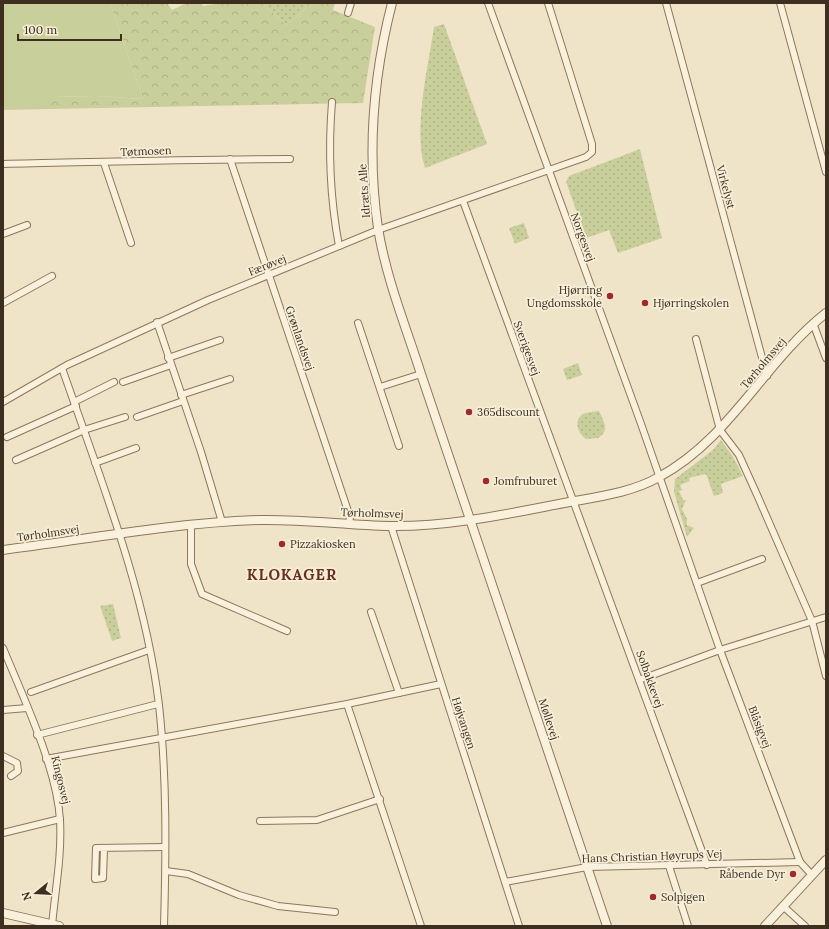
<svg xmlns="http://www.w3.org/2000/svg" width="829" height="929" viewBox="0 0 829 929" font-family="Lora,serif">
  <defs>
    <pattern id="grass-dots" width="8" height="8" patternUnits="userSpaceOnUse"><rect width="8" height="8" fill="#c9cf9b"/><path d="M2 2h.1M6 6h.1" fill="none" stroke="#aeb285" stroke-width="1.8" stroke-linecap="round"/></pattern>
    <pattern id="forest-crowns" width="20" height="18" patternUnits="userSpaceOnUse"><rect width="20" height="18" fill="#c9cf9b"/><path d="M2 6a3 3 0 1 1 6 0M12 15a3 3 0 1 1 6 0" fill="none" stroke="#aeb285"/></pattern>
  </defs>
  <rect width="100%" height="100%" fill="#f0e4c8"/>
  <!-- grass -->
  <g fill="url(#grass-dots)">
    <polygon points="262,3 308,3 303,11 286,25"/>
    <path d="M 444,24 L 487,144 L 425,168 C 413,129 428,67 434,27 Z"/>
    <polygon points="640,149 662,238 618,253 609,230 586,238 566,182 569,176"/>
    <polygon points="524,223 529,238 515,244 509,228"/>
    <polygon points="578,363 582,375 567,380 563,369"/>
    <path d="M 599,411 C 604,422 610,431 598,438 L 586,439 C 578,434 573,420 583,414 C 587,412 594,412 599,411 Z"/>
    <polygon points="721,440 733,457 743,476 721,484 723,493 714,496 706,474 689,478 690,481 680,485 682,490 679,491 683,500 686,500 682,509 687,519 687,525 694,528 687,537 674,492 675,479 713,450"/>
    <polygon points="113,604 121,638 112,641 100,606"/>
  </g>
  <!-- forest -->
  <polygon fill="url(#forest-crowns)" points="110,3 167,3 172,10 187,3 201,3 203,6 222,3 262,3 286,25 303,11 308,3 335,3 333,10 375,27 363,103 50,109 49,97 97,96 143,99"/>
  <!-- pitch -->
  <polygon fill="#c9cf9b" points="3,3 110,3 143,99 97,96 50,97 50,109 3,110"/>
  <g fill="none" stroke-linecap="round" stroke-linejoin="round">
    <!-- minor casing -->
    <g stroke="#8d765c" stroke-width="8">
      <g id="minor">
        <polyline points="488,3 640,421 720,650 800,862 812,875"/>
        <polyline points="666,3 767,376"/>
        <polyline points="780,3 826,172"/>
        <polyline points="348,13 351,3"/>
        <path d="M 332,102 C 328,151 330,198 339,246"/>
        <polyline points="230,159 350,517 349,524"/>
        <polyline points="104,163 131,243"/>
        <path d="M 3,164 C 99,162 194,159 290,159"/>
        <polyline points="463,201 707,865"/>
        <polyline points="3,234 27,225"/>
        <polyline points="3,303 52,276"/>
        <polyline points="157,322 201,452 222,522"/>
        <polyline points="358,323 399,446"/>
        <polyline points="813,323 826,358"/>
        <polyline points="696,339 720,430 739,455 758,497 812,621 826,676"/>
        <polyline points="168,358 220,340"/>
        <path d="M 62,368 C 100,478 145,589 159,705 C 167,778 166,853 164,926"/>
        <polyline points="123,382 171,365"/>
        <polyline points="380,387 421,374"/>
        <polyline points="181,395 230,379"/>
        <polyline points="3,402 67,365 208,300 378,230 586,157 592,152 592,144 548,3"/>
        <polyline points="74,402 114,382"/>
        <polyline points="137,417 183,401"/>
        <polyline points="7,437 76,406"/>
        <polyline points="16,460 84,430 125,417"/>
        <polyline points="95,463 136,448"/>
        <polyline points="191,526 191,564 202,594 287,631"/>
        <polyline points="391,526 519,926"/>
        <polyline points="697,583 762,559"/>
        <polyline points="371,612 399,693"/>
        <path d="M 3,648 C 23,697 57,768 60,820 C 62,856 55,891 52,926"/>
        <polyline points="639,680 720,650 826,617"/>
        <polyline points="31,692 149,650"/>
        <polyline points="347,704 421,926"/>
        <polyline points="3,710 27,708"/>
        <polyline points="37,735 158,704"/>
        <polyline points="3,756 17,763 18,771 11,776"/>
        <polyline points="46,759 347,704 441,684"/>
        <polyline points="260,821 317,820 380,799"/>
        <polyline points="3,833 60,819"/>
        <polyline points="104,848 103,878 95,879 96,848 165,847"/>
        <polyline points="669,866 688,926"/>
        <polyline points="166,871 188,874 239,895 278,906 335,912"/>
        <polyline points="505,882 587,867 800,862"/>
        <polyline points="784,907 805,926"/>
      </g>
    </g>
    <!-- tertiary casing -->
    <g stroke="#8d765c" stroke-width="10">
      <g id="tertiary">
        <path d="M 392,3 C 373,77 367,153 378,228 C 386,278 406,327 421,374 L 607,926"/>
        <path d="M 3,550 C 88,539 173,523 259,520 C 302,519 346,525 390,526 C 448,527 507,514 564,503 C 596,497 631,493 659,477 C 730,439 764,362 826,313"/>
        <polyline points="3,913 59,926"/>
        <polyline points="765,926 826,860"/>
      </g>
    </g>
    <!-- minor -->
    <use href="#minor" stroke="#faf1dc" stroke-width="6"/>
    <!-- tertiary -->
    <use href="#tertiary" stroke="#faf1dc" stroke-width="8"/>
  </g>
  <!-- markers -->
  <g fill="#9e2a2b" stroke="#f7eed8" stroke-width="1.5">
    <circle cx="610" cy="296" r="4"/>
    <circle cx="645" cy="303" r="4"/>
    <circle cx="469" cy="412" r="4"/>
    <circle cx="486" cy="481" r="4"/>
    <circle cx="282" cy="544" r="4"/>
    <circle cx="793" cy="874" r="4"/>
    <circle cx="653" cy="897" r="4"/>
  </g>
  <g text-anchor="middle" stroke-width="3.5" stroke-linejoin="round" paint-order="stroke">
    <!-- street labels -->
    <g font-size="11" fill="#3d2e20" stroke="#f7eed8">
      <text transform="translate(146 151) rotate(-2)" y="4">Tøtmosen</text>
      <text transform="translate(726 187) rotate(75)" y="4">Virkelyst</text>
      <text transform="translate(364 191) rotate(-94)" y="4">Idræts Alle</text>
      <text transform="translate(583 237) rotate(70)" y="4">Norgesvej</text>
      <text transform="translate(267 265) rotate(-22)" y="4">Færøvej</text>
      <text transform="translate(300 338) rotate(71)" y="4">Grønlandsvej</text>
      <text transform="translate(527 348) rotate(70)" y="4">Sverigesvej</text>
      <text transform="translate(763 363) rotate(-50)" y="4">Tørholmsvej</text>
      <text transform="translate(372 513) rotate(2)" y="4">Tørholmsvej</text>
      <text transform="translate(48 533) rotate(-8)" y="4">Tørholmsvej</text>
      <text transform="translate(650 679) rotate(70)" y="4">Solbakkevej</text>
      <text transform="translate(549 719) rotate(72)" y="4">Møllevej</text>
      <text transform="translate(464 723) rotate(72)" y="4">Højvangen</text>
      <text transform="translate(760 727) rotate(69)" y="4">Blåsigvej</text>
      <text transform="translate(61 780) rotate(76)" y="4">Kingosvej</text>
      <text transform="translate(652 856) rotate(-2)" y="4">Hans Christian Høyrups Vej</text>
    </g>
    <!-- poi labels -->
    <g font-size="11" fill="#3d2e20" stroke="#f7eed8" text-anchor="start">
      <text x="602" y="294" text-anchor="end">Hjørring<tspan x="602" dy="13">Ungdomsskole</tspan></text>
      <text x="653" y="307">Hjørringskolen</text>
      <text x="477" y="416">365discount</text>
      <text x="494" y="485">Jomfruburet</text>
      <text x="290" y="548">Pizzakiosken</text>
      <text x="785" y="878" text-anchor="end">Råbende Dyr</text>
      <text x="661" y="901">Solpigen</text>
    </g>
    <!-- district labels -->
    <g font-size="15" font-weight="bold" letter-spacing="1" fill="#6b2e1e" stroke="#f7eed8">
      <text x="292" y="580">KLOKAGER</text>
    </g>
  </g>
  <!-- border -->
  <rect width="829" height="929" fill="none" stroke="#3d2e20" stroke-width="8"/>
  <!-- north arrow -->
  <g transform="translate(36 893) rotate(252)" stroke="#f7eed8" stroke-width="3" paint-order="stroke">
  <path d="M0-3L7 15L0 10L-7 15Z" fill="#3d2e20"/>
  <text y="-6" font-size="11" font-weight="bold" text-anchor="middle" fill="#3d2e20">N</text>
  </g>
  <!-- scale -->
  <path d="M18 34v6h103v-6" fill="none" stroke="#3d2e20" stroke-width="2"/>
  <text x="24" y="34" font-size="12" fill="#3d2e20" stroke="#f7eed8" stroke-width="3" paint-order="stroke">100 m</text>
</svg>
